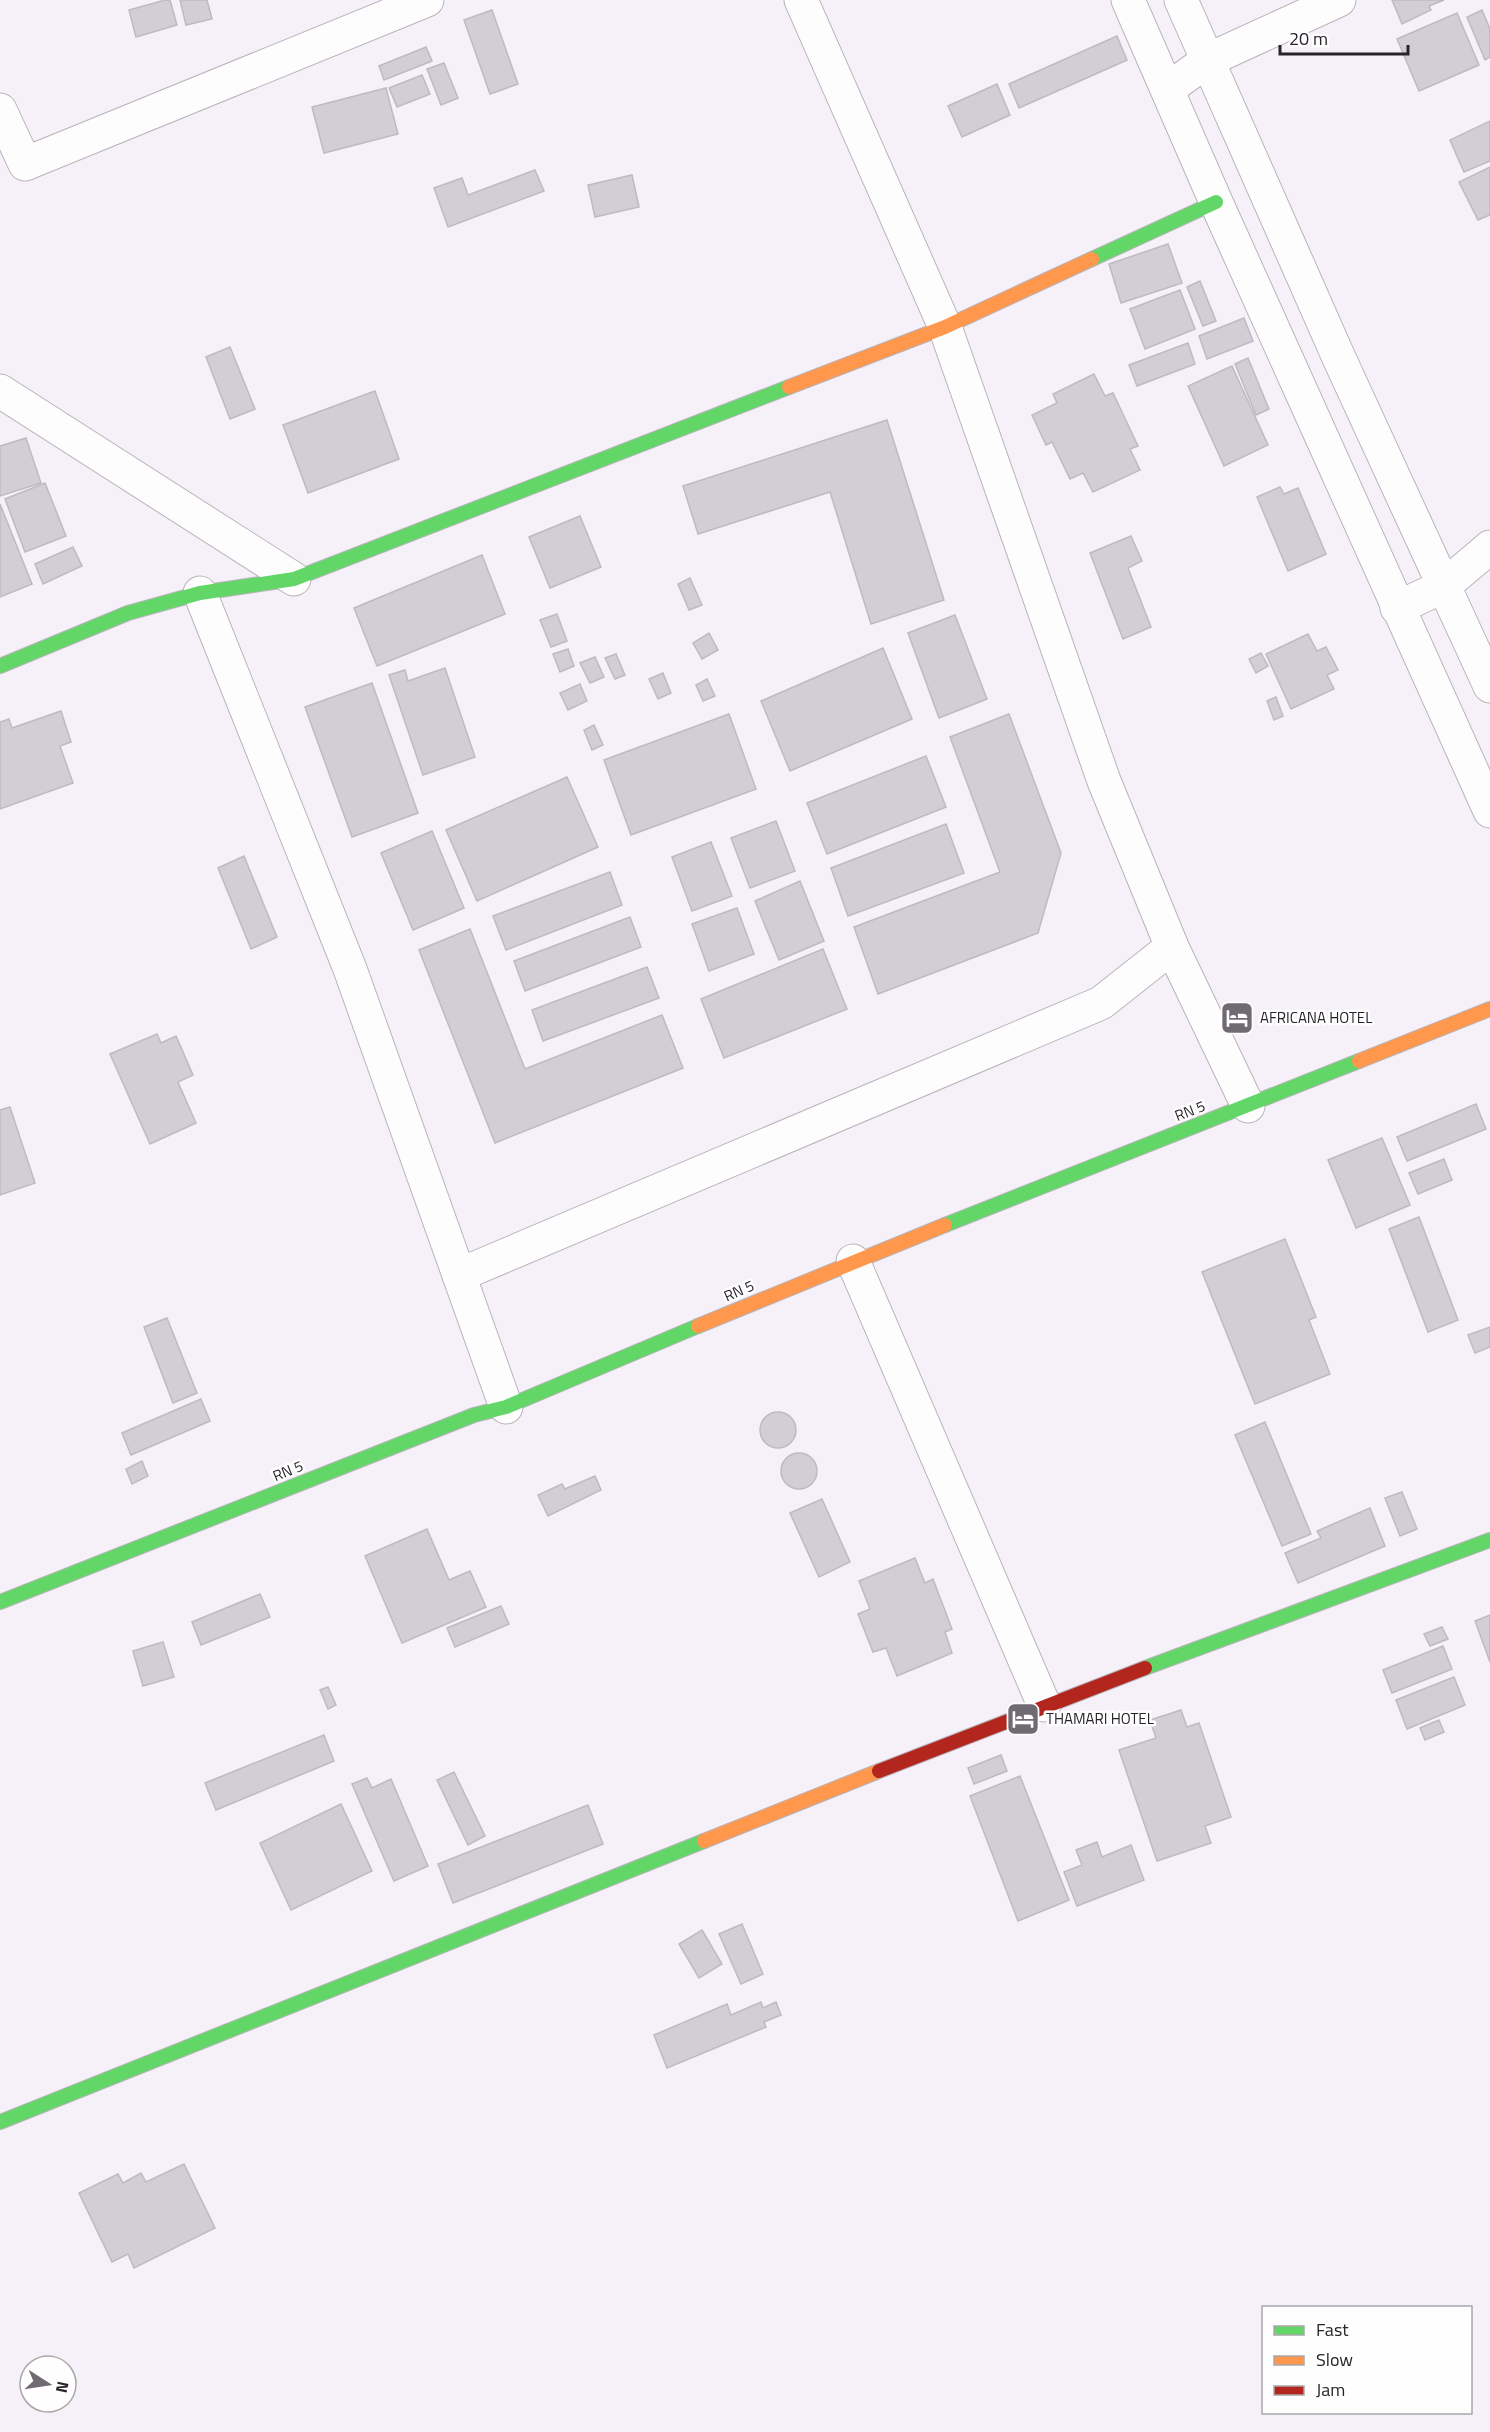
<svg xmlns="http://www.w3.org/2000/svg" width="1490" height="2432" viewBox="0 0 1490 2432" font-family="'Titillium Web',sans-serif">
  <rect width="100%" height="100%" fill="#f6f0f9"/>
  <!-- building -->
  <g fill="#d3ced5" stroke="#bebac1" stroke-width="1.5">
    <polygon points="165,0 170,0 177,25 136,37 129,10"/>
    <polygon points="180,0 207,0 212,19 186,25"/>
    <polygon points="1392,0 1444,0 1429,6 1431,10 1402,24"/>
    <polygon points="492,10 518,84 490,94 464,20"/>
    <polygon points="1482,10 1490,29 1490,57 1485,60 1467,17"/>
    <polygon points="1457,13 1479,65 1419,91 1397,39"/>
    <polygon points="1117,36 1127,60 1019,108 1009,84"/>
    <polygon points="426,47 432,61 384,80 379,66"/>
    <polygon points="444,63 458,98 441,105 427,69"/>
    <polygon points="422,75 430,94 397,107 389,88"/>
    <polygon points="997,84 1010,115 962,137 948,106"/>
    <polygon points="386,88 398,134 324,153 312,107"/>
    <polygon points="1490,121 1490,161 1464,172 1450,140"/>
    <polygon points="1490,167 1490,215 1478,220 1459,182"/>
    <polygon points="535,170 544,191 448,227 434,188 462,178 468,195"/>
    <polygon points="632,175 639,207 595,217 588,185"/>
    <polygon points="1168,244 1182,283 1121,303 1109,264"/>
    <polygon points="1200,281 1216,321 1203,326 1187,287"/>
    <polygon points="1180,290 1195,329 1145,349 1130,309"/>
    <polygon points="1244,318 1253,341 1207,359 1199,336"/>
    <polygon points="1188,343 1195,364 1137,386 1129,365"/>
    <polygon points="230,347 255,409 230,419 206,357"/>
    <polygon points="1248,358 1269,409 1256,415 1235,364"/>
    <polygon points="1232,366 1268,445 1224,466 1188,386"/>
    <polygon points="1094,374 1105,396 1113,393 1138,446 1130,449 1140,470 1093,492 1083,473 1070,479 1052,442 1046,445 1032,415 1057,403 1053,394"/>
    <polygon points="375,391 399,459 308,493 283,425"/>
    <polygon points="887,420 944,600 871,624 830,492 698,534 683,486"/>
    <polygon points="26,438 41,483 0,496 0,446"/>
    <polygon points="45,483 66,536 25,552 5,499"/>
    <polygon points="1280,487 1284,494 1298,488 1326,554 1288,571 1257,497"/>
    <polygon points="0,504 32,584 0,597"/>
    <polygon points="580,516 601,567 550,588 529,537"/>
    <polygon points="1131,536 1142,561 1128,568 1151,627 1123,639 1090,553"/>
    <polygon points="73,547 82,566 43,584 35,564"/>
    <polygon points="482,555 505,614 377,666 354,608"/>
    <polygon points="690,578 702,605 689,610 678,584"/>
    <polygon points="557,614 567,641 551,647 540,620"/>
    <polygon points="955,615 987,699 939,718 908,633"/>
    <polygon points="709,633 718,650 702,659 693,643"/>
    <polygon points="1308,634 1317,651 1326,647 1338,670 1327,675 1334,689 1291,709 1266,654"/>
    <polygon points="883,648 912,719 790,771 761,701"/>
    <polygon points="568,649 574,666 560,672 553,654"/>
    <polygon points="1261,653 1268,666 1256,673 1249,659"/>
    <polygon points="616,654 625,675 615,679 605,658"/>
    <polygon points="595,657 604,677 590,683 580,663"/>
    <polygon points="445,668 475,757 423,775 389,675 405,670 408,681"/>
    <polygon points="663,673 671,693 658,699 649,679"/>
    <polygon points="707,679 715,696 703,701 696,685"/>
    <polygon points="372,683 418,813 352,837 305,707"/>
    <polygon points="580,684 587,701 568,710 560,693"/>
    <polygon points="1276,697 1283,716 1274,720 1267,701"/>
    <polygon points="61,711 71,742 60,746 73,783 0,809 0,722 9,719 12,728"/>
    <polygon points="729,714 756,789 631,835 604,760"/>
    <polygon points="1009,714 1061,853 1038,933 878,994 854,927 1000,872 950,737"/>
    <polygon points="594,725 603,745 592,750 584,730"/>
    <polygon points="926,756 946,807 827,854 807,803"/>
    <polygon points="567,777 598,847 477,901 446,830"/>
    <polygon points="776,821 795,871 750,888 731,838"/>
    <polygon points="946,824 964,873 848,916 831,868"/>
    <polygon points="432,831 464,908 413,930 381,853"/>
    <polygon points="711,842 732,896 692,911 672,857"/>
    <polygon points="244,856 277,937 251,949 218,868"/>
    <polygon points="610,872 622,905 506,950 493,916"/>
    <polygon points="800,881 824,941 779,960 755,901"/>
    <polygon points="737,908 754,954 709,971 692,924"/>
    <polygon points="630,917 641,947 525,991 514,961"/>
    <polygon points="470,929 525,1069 662,1015 683,1068 495,1143 419,950"/>
    <polygon points="823,949 847,1009 724,1058 701,999"/>
    <polygon points="647,967 659,998 543,1041 532,1010"/>
    <polygon points="157,1034 161,1043 176,1036 193,1075 178,1082 196,1123 150,1144 110,1054"/>
    <polygon points="1476,1104 1486,1129 1407,1161 1397,1137"/>
    <polygon points="10,1107 35,1183 0,1195 0,1110"/>
    <polygon points="1382,1138 1410,1205 1356,1228 1328,1160"/>
    <polygon points="1444,1159 1452,1180 1418,1194 1409,1173"/>
    <polygon points="1419,1217 1458,1320 1428,1332 1389,1229"/>
    <polygon points="1285,1239 1316,1317 1309,1320 1330,1374 1255,1404 1202,1272"/>
    <polygon points="167,1318 197,1393 173,1403 144,1327"/>
    <polygon points="1490,1327 1490,1347 1475,1353 1468,1335"/>
    <polygon points="201,1399 210,1421 131,1455 122,1433"/>
    <circle cx="778" cy="1430" r="18"/>
    <polygon points="1265,1422 1311,1534 1282,1546 1235,1435"/>
    <circle cx="799" cy="1471" r="18"/>
    <polygon points="142,1461 148,1476 132,1484 126,1469"/>
    <polygon points="595,1476 601,1490 548,1516 538,1495 562,1484 565,1489"/>
    <polygon points="1402,1492 1417,1529 1400,1536 1385,1498"/>
    <polygon points="822,1499 850,1562 819,1577 790,1513"/>
    <polygon points="1370,1508 1385,1546 1298,1583 1285,1553 1321,1538 1317,1531"/>
    <polygon points="427,1529 449,1580 470,1571 486,1607 402,1643 365,1556"/>
    <polygon points="915,1558 925,1583 933,1579 952,1629 945,1632 952,1653 897,1676 886,1648 873,1652 858,1614 870,1609 859,1581"/>
    <polygon points="260,1594 270,1617 201,1645 192,1622"/>
    <polygon points="501,1606 509,1624 455,1647 447,1628"/>
    <polygon points="1490,1615 1490,1662 1475,1621"/>
    <polygon points="1442,1627 1448,1639 1430,1646 1424,1634"/>
    <polygon points="163,1642 174,1677 143,1686 133,1651"/>
    <polygon points="1443,1646 1452,1669 1392,1693 1383,1670"/>
    <polygon points="1454,1677 1465,1705 1407,1729 1396,1700"/>
    <polygon points="328,1687 336,1705 328,1709 320,1690"/>
    <polygon points="1181,1710 1187,1727 1199,1723 1231,1817 1205,1826 1211,1843 1157,1861 1119,1750 1156,1738 1150,1720"/>
    <polygon points="1439,1720 1444,1732 1425,1740 1420,1728"/>
    <polygon points="324,1735 334,1761 216,1810 205,1783"/>
    <polygon points="1001,1755 1007,1771 974,1784 968,1768"/>
    <polygon points="454,1772 485,1836 468,1845 437,1780"/>
    <polygon points="1020,1776 1069,1900 1018,1921 970,1796"/>
    <polygon points="367,1778 372,1788 391,1779 428,1866 394,1881 352,1784"/>
    <polygon points="341,1804 372,1871 291,1910 260,1843"/>
    <polygon points="588,1805 603,1844 453,1903 438,1864"/>
    <polygon points="1097,1842 1102,1857 1131,1845 1144,1880 1077,1906 1064,1872 1082,1865 1076,1850"/>
    <polygon points="742,1924 763,1974 741,1984 719,1934"/>
    <polygon points="702,1930 722,1964 699,1978 679,1944"/>
    <polygon points="761,2002 763,2008 776,2002 781,2015 764,2022 766,2027 667,2068 654,2035 727,2004 731,2015"/>
    <polygon points="184,2164 215,2228 134,2268 128,2254 112,2262 79,2193 118,2174 123,2183 141,2173 146,2182"/>
  </g>
  <g fill="none" stroke-linecap="round" stroke-linejoin="round">
    <!-- street casing -->
    <g stroke="#b8b4bb" stroke-width="35">
      <g id="street">
        <polyline points="801,0 945,327 1104,781 1172,947 1248,1106"/>
        <polyline points="1128,0 1216,202 1490,811"/>
        <polyline points="1181,0 1339,358 1490,686"/>
        <polyline points="1168,89 1208,60 1339,0"/>
        <polyline points="0,110 25,164 427,0"/>
        <polyline points="0,391 294,579"/>
        <polyline points="200,593 350,969 506,1407"/>
        <polyline points="1397,608 1444,586 1490,547"/>
        <polyline points="853,1261 1044,1705"/>
        <polyline points="459,1275 1101,1003 1172,947"/>
      </g>
    </g>
    <!-- fast casing -->
    <g stroke="#b8b4bb" stroke-width="16">
      <g id="fast">
        <polyline points="1092,259 1216,202"/>
        <polyline points="0,666 128,613 200,593 294,579 789,387"/>
        <polyline points="945,1225 1359,1061"/>
        <polyline points="0,1602 474,1415 506,1407 698,1326"/>
        <polyline points="1145,1668 1490,1540"/>
        <polyline points="0,2122 704,1841"/>
      </g>
    </g>
    <!-- slow casing -->
    <g stroke="#b8b4bb" stroke-width="16">
      <g id="slow">
        <polyline points="789,387 945,327 1092,259"/>
        <polyline points="1359,1061 1490,1009"/>
        <polyline points="698,1326 945,1225"/>
        <polyline points="704,1841 879,1771"/>
      </g>
    </g>
    <!-- jam casing -->
    <g stroke="#b8b4bb" stroke-width="16">
      <polyline id="jam" points="879,1771 1145,1668"/>
    </g>
    <!-- street -->
    <use href="#street" stroke="#fefdfe" stroke-width="33"/>
    <!-- fast -->
    <use href="#fast" stroke="#63d668" stroke-width="14"/>
    <!-- slow -->
    <use href="#slow" stroke="#ff974d" stroke-width="14"/>
    <!-- jam -->
    <use href="#jam" stroke="#b3261e" stroke-width="14"/>
  </g>
  <!-- icons -->
  <defs>
    <g id="hotel-square" transform="scale(1.725)"><rect x="-9" y="-9" width="18" height="18" rx="4" fill="#706b72" stroke="#fefefe"/><path d="M-6-4.5h1.5V1H6V5H4.5V3h-9V5H-6ZM-4 0a1.8 1.8 0 1 1 3.6 0ZM.5 0V-2.5h3Q6-2.5 6 0Z" fill="#fff"/></g>
  </defs>
  <g fill-rule="evenodd">
    <use href="#hotel-square" x="1237" y="1018"/>
    <use href="#hotel-square" x="1023" y="1719"/>
  </g>
  <g text-anchor="middle" stroke-width="5" stroke-linejoin="round" paint-order="stroke">
    <!-- poi labels -->
    <g font-size="15" fill="#28242a" stroke="#fefefe" text-anchor="start">
      <text x="1260" y="1023">AFRICANA HOTEL</text>
      <text x="1046" y="1724">THAMARI HOTEL</text>
    </g>
    <!-- street labels -->
    <g font-size="15" fill="#28242a" stroke="#fefefe">
      <text transform="translate(1190 1111) rotate(-21)" y="5">RN 5</text>
      <text transform="translate(739 1291) rotate(-23)" y="5">RN 5</text>
      <text transform="translate(288 1471) rotate(-22)" y="5">RN 5</text>
    </g>
  </g>
  <!-- legend -->
  <rect x="1262" y="2306" width="210" height="108" fill="#fefefe" stroke="#a8a7a9" stroke-width="1.5"/>
  <rect x="1274" y="2326" width="30" height="9" fill="#63d668" stroke="#a8a7a9" stroke-width="1.5"/>
  <text x="1316" y="2336" font-size="18" fill="#28242a">Fast</text>
  <rect x="1274" y="2356" width="30" height="9" fill="#ff974d" stroke="#a8a7a9" stroke-width="1.5"/>
  <text x="1316" y="2366" font-size="18" fill="#28242a">Slow</text>
  <rect x="1274" y="2386" width="30" height="9" fill="#b3261e" stroke="#a8a7a9" stroke-width="1.5"/>
  <text x="1316" y="2396" font-size="18" fill="#28242a">Jam</text>
  <!-- north arrow -->
  <g transform="translate(48 2384) rotate(102)"><circle r="28" fill="#fefefe" stroke="#a8a7a9" stroke-width="1.5"/>
  <path d="M0-4.5L10 22L0 15L-10 22Z" fill="#706b72"/>
  <text y="-9" font-size="16" font-weight="bold" text-anchor="middle" fill="#28242a">N</text>
  </g>
  <!-- scale -->
  <path d="M1280 45v9h128v-9" fill="none" stroke="#28242a" stroke-width="3"/>
  <text x="1289" y="45" font-size="18" fill="#28242a" stroke="#fefefe" stroke-width="4.5" paint-order="stroke">20 m</text>
</svg>
